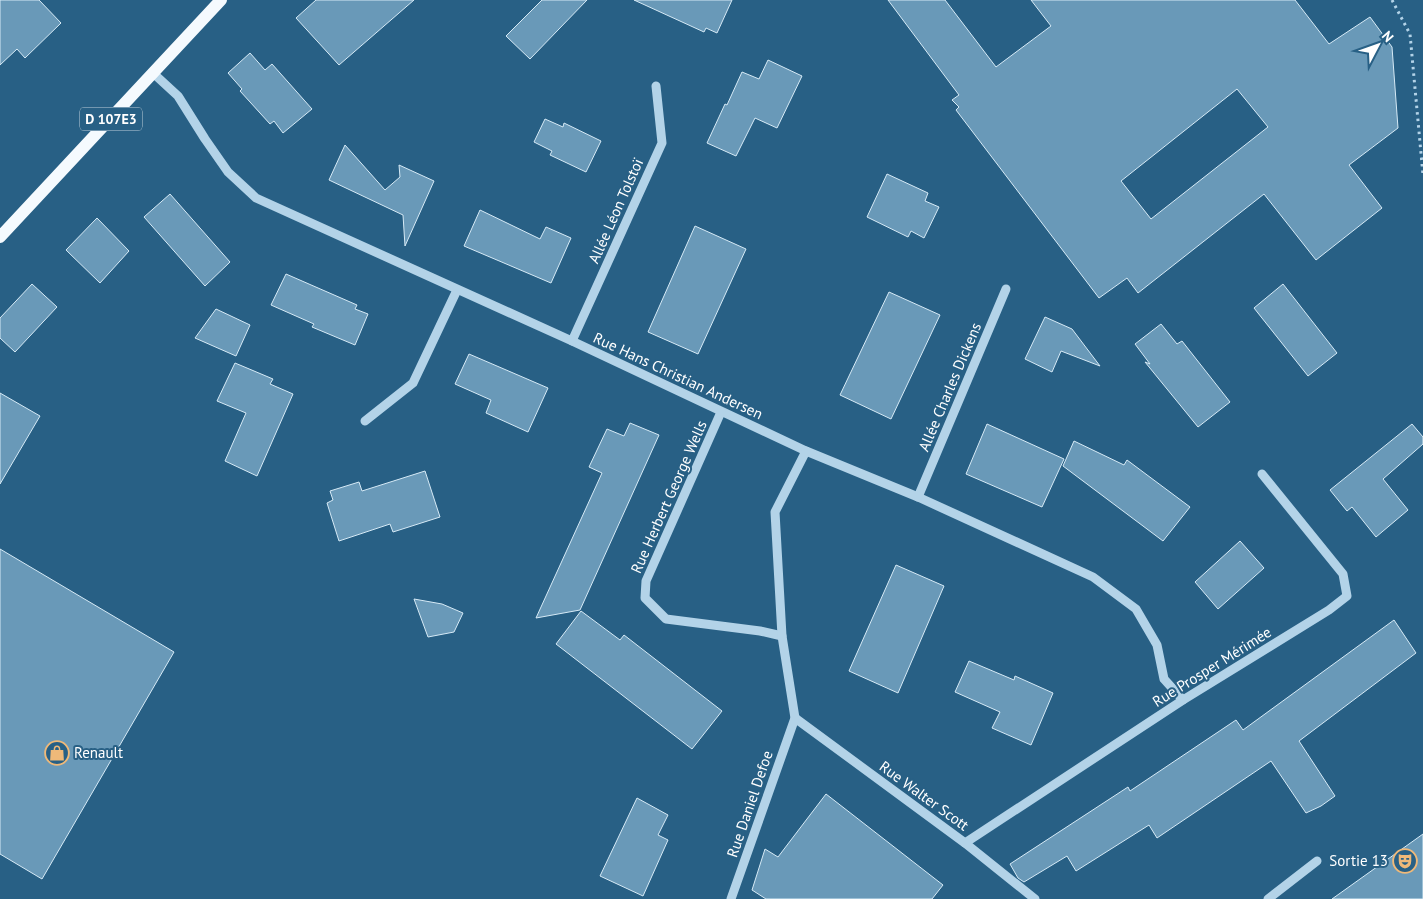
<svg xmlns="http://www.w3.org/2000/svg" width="1423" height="899" viewBox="0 0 1423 899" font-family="'PT Sans',sans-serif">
  <rect width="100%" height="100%" fill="#286085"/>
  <!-- building -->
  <g fill="#6999b8" stroke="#d6eaf6" fill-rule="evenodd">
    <polygon points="0,0 39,0 61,23 25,58 17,49 0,65"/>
    <polygon points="316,0 414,0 339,65 296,18"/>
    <polygon points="542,0 587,0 530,59 506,36"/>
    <polygon points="634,0 732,0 717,33 706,28 704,32"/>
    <path d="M 888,0 L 945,0 L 996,67 L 1051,26 L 1031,0 L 1295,0 L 1329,44 L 1370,17 L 1392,47 L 1398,128 L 1349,165 L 1382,208 L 1316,260 L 1264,194 L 1138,293 L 1127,278 L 1099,298 L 956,110 L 959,107 L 952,100 L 959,95 ZM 1237,89 L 1268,127 L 1151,219 L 1121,181 Z"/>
    <polygon points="250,53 265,70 272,64 312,109 283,133 274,121 270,124 240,91 242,89 228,73"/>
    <polygon points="768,60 802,76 777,128 755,118 736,156 707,143 725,104 727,105 742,72 759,79"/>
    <polygon points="545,119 563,127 564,123 601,141 586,172 550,155 552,151 534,142"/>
    <polygon points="345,145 385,190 400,177 399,165 434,181 405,246 403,215 329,180"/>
    <polygon points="887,174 928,193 925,201 939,207 924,238 911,231 908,237 867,217"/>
    <polygon points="170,194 230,262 205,286 144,217"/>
    <polygon points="480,210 540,239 546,227 571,238 551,283 464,246"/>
    <polygon points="97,218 129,251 100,283 66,250"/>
    <polygon points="695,226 746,249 698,354 648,332"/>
    <polygon points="286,274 357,305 355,309 368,314 355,345 312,327 314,324 271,305"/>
    <polygon points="32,284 57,307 15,352 0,338 0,318"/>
    <polygon points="1283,284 1337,353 1308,376 1254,308"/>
    <polygon points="889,292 940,315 891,419 840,395"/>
    <polygon points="216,309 250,325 236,356 195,338"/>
    <polygon points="1045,317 1072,329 1100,366 1061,351 1052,372 1025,359"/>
    <polygon points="1161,324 1177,344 1182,341 1230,402 1198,427 1145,362 1150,364 1135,344"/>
    <polygon points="469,354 548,388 528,432 486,413 491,400 455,384"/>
    <polygon points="235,363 273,379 270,384 293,394 257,476 225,461 246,413 217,401"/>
    <polygon points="0,393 40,416 0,484"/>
    <polygon points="630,423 659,435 580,610 536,618 602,473 589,467 607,429 624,436"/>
    <polygon points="987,424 1064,459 1042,507 966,474"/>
    <polygon points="1412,424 1423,437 1423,444 1383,479 1408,510 1376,537 1352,507 1347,511 1330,490"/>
    <polygon points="1074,441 1124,465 1127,460 1190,507 1163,541 1063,466"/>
    <polygon points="425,471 440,517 393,532 390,524 339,541 327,503 333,500 330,491 359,482 362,491"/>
    <polygon points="1240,541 1264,568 1218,609 1195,582"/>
    <polygon points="0,549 174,652 42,879 0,854"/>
    <polygon points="896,565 944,586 898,693 849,671"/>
    <polygon points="414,599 442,604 463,613 454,632 428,637"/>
    <polygon points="581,611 620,640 624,635 722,711 692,749 556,644"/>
    <polygon points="1394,620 1416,653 1299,741 1335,796 1321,806 1306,813 1271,761 1157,838 1149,825 1076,871 1067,856 1024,882 1018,878 1010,864 1128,787 1130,791 1236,720 1243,730"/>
    <polygon points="969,661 1014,680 1015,676 1053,693 1031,745 992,728 1000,712 955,692"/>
    <polygon points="826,794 943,885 932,899 766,899 752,890 765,849 778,857"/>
    <polygon points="637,798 668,815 658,835 668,840 643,896 600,876"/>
    <polygon points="1423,834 1423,899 1332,899"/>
  </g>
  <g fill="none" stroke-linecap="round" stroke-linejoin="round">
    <!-- path -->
    <polyline stroke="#b3d3e8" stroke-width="3" stroke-dasharray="2.5 4" stroke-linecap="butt" points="1392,0 1410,34 1423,175"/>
    <!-- minor -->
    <g stroke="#b3d3e8" stroke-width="9">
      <polyline points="153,73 178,96 205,139 228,172 256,198 572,341 806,451 918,497 1093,577 1136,609 1157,645 1164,679 1183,700"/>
      <polyline points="572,341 662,143 656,86"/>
      <polyline points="721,412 646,581 645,598 666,619 760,631 782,636"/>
      <polyline points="365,421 413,383 457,290"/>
      <polyline points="918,497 1006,289"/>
      <polyline points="795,718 965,843 1035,899"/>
      <polyline points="965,843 1183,700 1329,610 1347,596 1343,574 1262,474"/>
      <polyline points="731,899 795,718 782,636 775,512 806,451"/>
      <polyline points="1268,899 1317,861"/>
    </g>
    <!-- major -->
    <polyline stroke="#f5fafe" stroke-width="12" points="0,237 221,0"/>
  </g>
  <!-- icons -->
  <defs>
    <g id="shop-ring" transform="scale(1.25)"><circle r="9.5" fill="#286085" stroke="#efb979" stroke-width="1.5"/><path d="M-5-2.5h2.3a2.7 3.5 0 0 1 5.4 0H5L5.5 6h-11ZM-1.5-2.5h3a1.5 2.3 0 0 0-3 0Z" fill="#efb979"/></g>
    <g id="theatre-ring" transform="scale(1.25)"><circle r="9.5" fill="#286085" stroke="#efb979" stroke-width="1.5"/><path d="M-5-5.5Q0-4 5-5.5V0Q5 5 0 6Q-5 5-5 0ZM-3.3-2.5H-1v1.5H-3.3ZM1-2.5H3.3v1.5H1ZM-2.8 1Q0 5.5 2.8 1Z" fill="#efb979"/></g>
  </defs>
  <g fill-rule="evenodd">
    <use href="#shop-ring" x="57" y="753"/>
    <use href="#theatre-ring" x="1405" y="861"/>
  </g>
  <g text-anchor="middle" stroke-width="4" stroke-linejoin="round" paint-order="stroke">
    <!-- shield labels -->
    <rect fill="#286085" stroke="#becfda" stroke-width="1" x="80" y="107.5" width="62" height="23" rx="4"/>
    <g font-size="14" font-weight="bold" fill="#fff">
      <text x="111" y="124">D 107E3</text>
    </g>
    <!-- street labels -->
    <g font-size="15" fill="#fff" stroke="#286085">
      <text transform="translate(616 211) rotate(-66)" y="5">Allée Léon Tolstoï</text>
      <text transform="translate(678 376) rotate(25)" y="5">Rue Hans Christian Andersen</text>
      <text transform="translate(950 387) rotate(-67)" y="5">Allée Charles Dickens</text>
      <text transform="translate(669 497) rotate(-66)" y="5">Rue Herbert George Wells</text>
      <text transform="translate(1212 667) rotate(-32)" y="5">Rue Prosper Mérimée</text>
      <text transform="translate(924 796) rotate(36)" y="5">Rue Walter Scott</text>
      <text transform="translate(750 804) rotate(-71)" y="5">Rue Daniel Defoe</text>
    </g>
    <!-- poi labels -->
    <g font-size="15" fill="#fff" stroke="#286085" text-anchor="start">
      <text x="74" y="758">Renault</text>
      <text x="1388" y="866" text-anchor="end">Sortie 13</text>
    </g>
  </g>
  <!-- north arrow -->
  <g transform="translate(1378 45) rotate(49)" stroke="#286085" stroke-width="4" paint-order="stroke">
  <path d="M0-4L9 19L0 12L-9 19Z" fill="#ffffff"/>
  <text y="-8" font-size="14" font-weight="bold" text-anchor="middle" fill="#ffffff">N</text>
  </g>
</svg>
